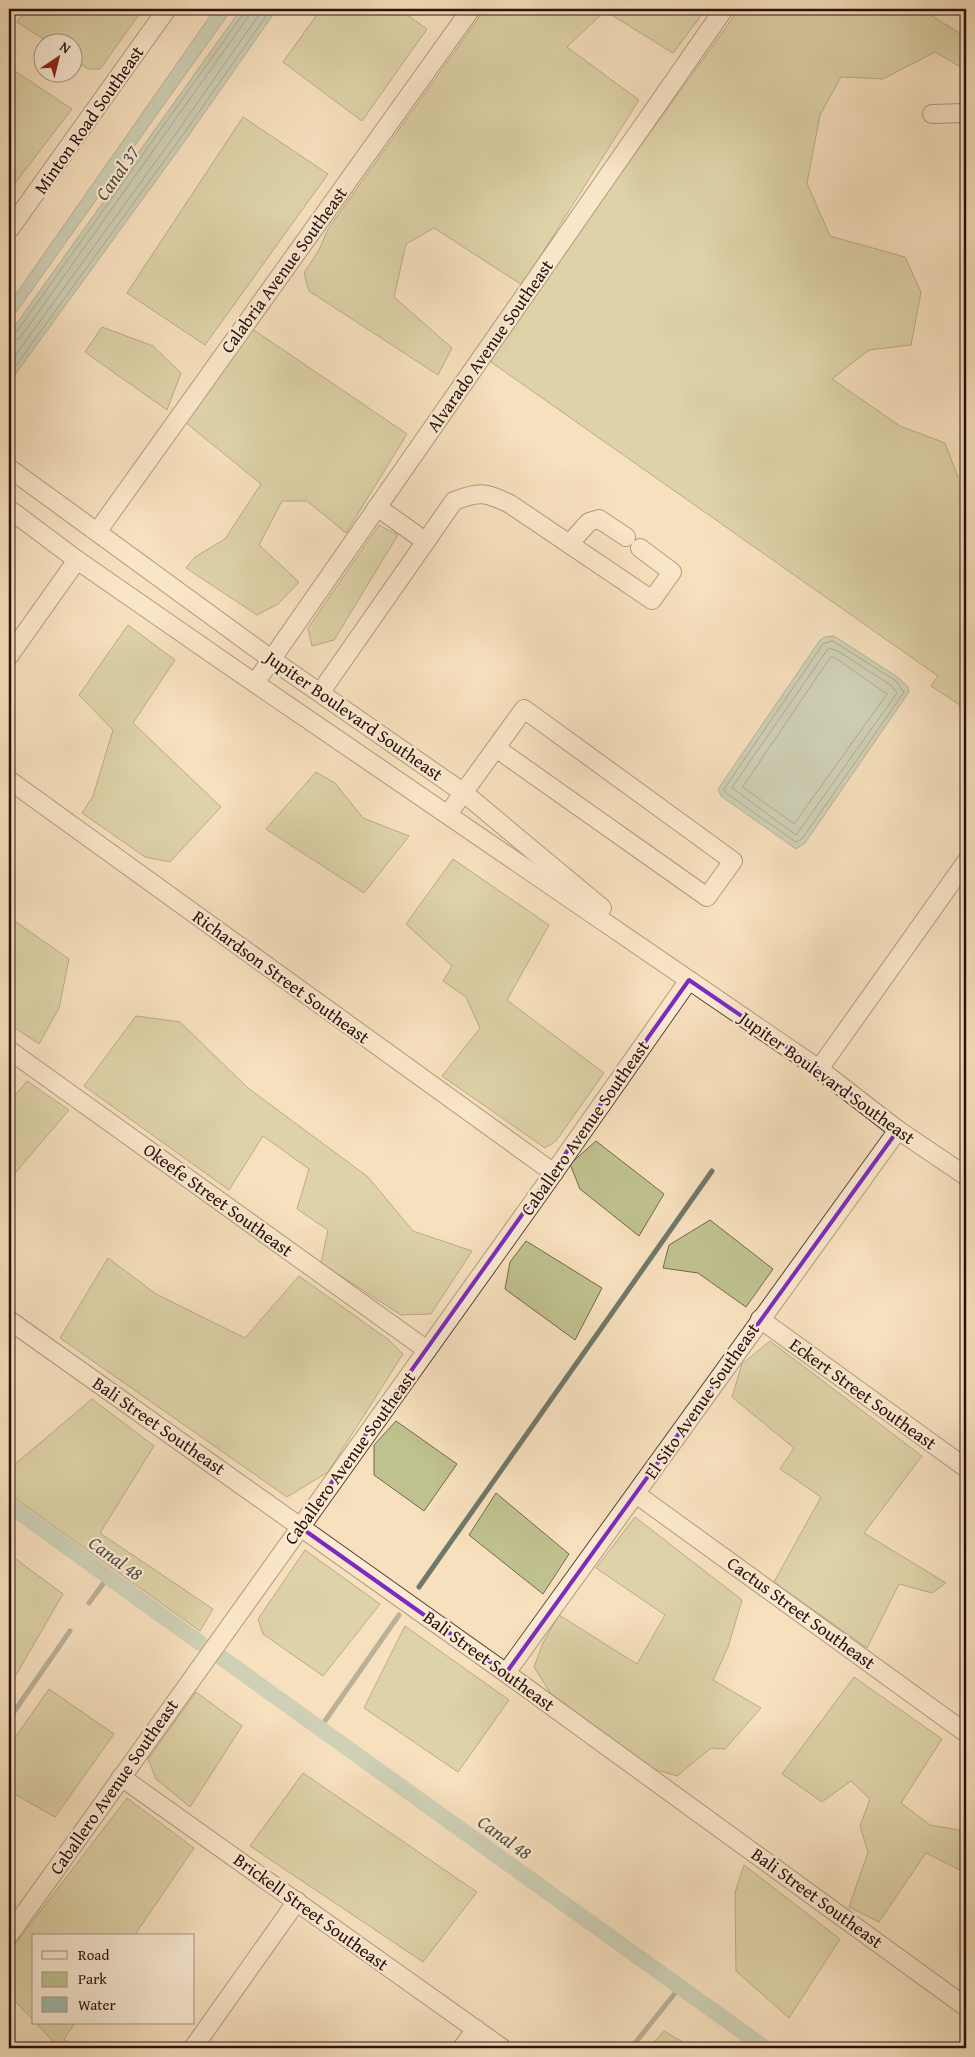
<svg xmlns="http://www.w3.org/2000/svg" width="975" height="2057" viewBox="0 0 975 2057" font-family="'Gentium Book Plus',serif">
  <rect width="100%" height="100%" fill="#f7e0be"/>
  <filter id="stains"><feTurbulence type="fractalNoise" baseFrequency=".004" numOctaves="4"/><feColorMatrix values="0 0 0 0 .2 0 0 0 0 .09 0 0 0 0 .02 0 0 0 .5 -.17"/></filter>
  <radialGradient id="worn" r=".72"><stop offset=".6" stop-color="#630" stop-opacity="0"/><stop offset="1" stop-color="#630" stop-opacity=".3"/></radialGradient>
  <!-- green -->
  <g fill="#bfc18f" stroke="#74684b">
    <polygon points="27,9 143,9 100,69 88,69 73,59 72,42 48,42 17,22"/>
    <polygon points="321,9 399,9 427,29 362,121 283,62"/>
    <polygon points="485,9 696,9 703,13 673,53 605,11 567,47 639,100 522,285 434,228 406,244 394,297 452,348 438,375 309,291 304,273 319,250 328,229"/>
    <polygon points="739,9 924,9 924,11 966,37 966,70 935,52 883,79 841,77 820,115 807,183 830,236 905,257 921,292 911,345 869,350 832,379 900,426 945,443 958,477 966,479 966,701 963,707 931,686 938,676 491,362 495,348"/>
    <polygon points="9,67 72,109 9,191"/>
    <polygon points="243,117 328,174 205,345 127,293"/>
    <polygon points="102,327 153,346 181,373 167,410 85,352"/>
    <polygon points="251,328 407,434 346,533 307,501 282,501 259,545 299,582 278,604 257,615 186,568 195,557 225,539 261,484 185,422"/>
    <polygon points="379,525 398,535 334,640 312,646 308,628"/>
    <polygon points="128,625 175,660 133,723 221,807 170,862 145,857 82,813 93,796 113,730 79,695"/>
    <polygon points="316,772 335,783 363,818 409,836 364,893 266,829"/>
    <polygon points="453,859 549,925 507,1000 604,1073 556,1141 545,1148 442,1076 480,1028 466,997 443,981 452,966 406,924"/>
    <polygon points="9,917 69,959 59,1008 39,1044 9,1024"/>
    <polygon points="136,1016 180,1022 248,1088 368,1177 413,1231 472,1251 431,1314 401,1315 321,1263 328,1230 297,1209 309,1169 263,1136 229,1190 84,1086"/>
    <polygon points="27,1081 69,1110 10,1179 9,1103"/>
    <polygon points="596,1141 664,1194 639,1236 580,1189 570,1164"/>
    <polygon points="710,1220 773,1269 746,1307 698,1273 663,1268 669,1245"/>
    <polygon points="526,1241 602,1288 575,1340 505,1289 510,1262"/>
    <polygon points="108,1258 156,1294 245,1338 299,1276 389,1340 403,1354 328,1472 287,1497 60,1338"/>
    <polygon points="770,1341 922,1456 864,1533 946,1583 932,1593 899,1584 867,1648 774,1582 821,1497 780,1469 794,1448 732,1397 742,1364"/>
    <polygon points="92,1399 154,1446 100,1533 213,1609 200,1631 9,1494 9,1461 14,1465"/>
    <polygon points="396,1421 457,1464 424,1511 374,1475 374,1445"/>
    <polygon points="496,1493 569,1554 543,1594 469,1535"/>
    <polygon points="635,1517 742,1600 728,1647 713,1680 761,1708 725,1749 711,1748 677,1776 651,1768 551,1694 534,1667 543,1643 559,1615 637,1664 665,1615 596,1568"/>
    <polygon points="305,1550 380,1604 323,1676 263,1634 258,1619"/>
    <polygon points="9,1554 63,1594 9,1687"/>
    <polygon points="405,1626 509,1700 458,1772 364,1708"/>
    <polygon points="854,1677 942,1739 901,1803 930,1825 964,1831 966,1828 966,1873 926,1853 879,1922 849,1907 868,1852 860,1826 870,1799 851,1781 822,1802 782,1774"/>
    <polygon points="49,1689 114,1734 55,1817 9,1791 9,1746"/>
    <polygon points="196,1692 242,1726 190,1807 156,1779 148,1759"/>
    <polygon points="303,1773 477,1892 423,1962 250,1846"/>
    <polygon points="127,1798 194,1848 134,1936 34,1936 34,2021 9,1995 9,1952"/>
    <polygon points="744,1865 840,1939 789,2018 736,1971 735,1893"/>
    <polygon points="36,2023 75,2023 64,2039 76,2048 59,2048"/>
    <polygon points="664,2031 693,2048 649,2048"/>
  </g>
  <!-- water -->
  <g fill="#9ebdad" stroke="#70786b">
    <polygon points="215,9 232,9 9,322 9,304"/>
    <polygon points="241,9 277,9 184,142 9,383 9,334"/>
    <polygon points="834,636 899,678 908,687 909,692 805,843 796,849 721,796 718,789 820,640 825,637"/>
  </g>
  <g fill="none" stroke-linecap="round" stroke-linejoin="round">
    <!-- shore -->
    <g stroke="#64665a" stroke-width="1">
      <polyline points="9,337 15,334 243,14 244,9"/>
      <polyline points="9,343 20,338 248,17 251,9"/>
      <polyline points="9,364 175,135 263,9"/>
      <polyline points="9,375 180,139 271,9"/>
      <polygon points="833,641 896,681 904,692 802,839 796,842 726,793 724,789 823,644"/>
      <polygon points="829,648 838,651 892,686 897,693 796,835 732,788"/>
      <polygon points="831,657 834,657 887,694 794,824 743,787"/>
    </g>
    <!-- stream -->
    <g stroke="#70786b" stroke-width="5">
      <polyline points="419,1587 712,1171"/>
      <polyline points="89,1603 108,1577"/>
      <polyline points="9,1719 70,1631"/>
      <polyline points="320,1728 399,1615"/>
      <polyline points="631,2048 680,1987"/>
    </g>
    <!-- canal -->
    <g stroke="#9ebdad" stroke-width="16">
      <polyline points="9,1505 200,1643"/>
      <polyline points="222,1658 765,2048"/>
    </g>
    <!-- minor casing -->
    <g stroke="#5d4435" stroke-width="20">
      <g id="minor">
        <polyline points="932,114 966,113"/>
        <polyline points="9,230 167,9"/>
        <polyline points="9,468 271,659 464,793 602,908"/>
        <polyline points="377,507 425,541"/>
        <polyline points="9,509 77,560 227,664 819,1069 898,1130 966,1176"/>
        <polyline points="97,532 471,9"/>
        <polyline points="569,544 589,522 599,519 626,537"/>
        <polyline points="9,656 77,560"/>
        <polyline points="255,683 724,9"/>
        <path d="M 320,693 L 454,501 C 479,491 486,492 510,504 L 652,600 L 672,572 L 640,548"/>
        <polyline points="9,780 554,1173"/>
        <polyline points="448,814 524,709 733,861 707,897 496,748"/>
        <polyline points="9,1050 427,1350"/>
        <polyline points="819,1069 966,862"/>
        <polyline points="760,1319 966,1468"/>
        <polyline points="9,1320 506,1673 966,2007"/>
        <polyline points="636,1494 966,1733"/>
        <polyline points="506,1673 898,1130"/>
        <polyline points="121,1777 502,2048"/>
        <polyline points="9,1935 543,1188 689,980"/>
        <polyline points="193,2048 297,1901"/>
        <polyline points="462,2048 476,2029"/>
      </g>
    </g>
    <!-- minor -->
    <use href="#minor" stroke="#faebd5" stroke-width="18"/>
  </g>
  <!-- marked area -->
  <path d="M0 0H975V2057H0ZM 689,980 L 819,1069 L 898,1130 L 506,1673 L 300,1527 Z" fill="#f7e0be" fill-opacity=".55" fill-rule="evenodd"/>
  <path fill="none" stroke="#7b2cbf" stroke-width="4" stroke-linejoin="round" d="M 689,980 L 819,1069 L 898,1130 L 506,1673 L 300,1527 Z"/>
  <g text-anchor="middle" stroke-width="4.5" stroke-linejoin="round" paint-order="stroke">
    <!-- street labels -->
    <g font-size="18" fill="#2a1007" stroke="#faebd5">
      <text transform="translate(89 120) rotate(-55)" y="6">Minton Road Southeast</text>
      <text transform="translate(284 270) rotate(-54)" y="6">Calabria Avenue Southeast</text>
      <text transform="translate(490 346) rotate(-55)" y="6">Alvarado Avenue Southeast</text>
      <text transform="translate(354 716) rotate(35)" y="6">Jupiter Boulevard Southeast</text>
      <text transform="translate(281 977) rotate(36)" y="6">Richardson Street Southeast</text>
      <text transform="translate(827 1078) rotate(36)" y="6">Jupiter Boulevard Southeast</text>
      <text transform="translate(585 1128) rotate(-55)" y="6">Caballero Avenue Southeast</text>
      <text transform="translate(218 1200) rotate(36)" y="6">Okeefe Street Southeast</text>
      <text transform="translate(863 1394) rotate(36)" y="6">Eckert Street Southeast</text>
      <text transform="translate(702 1401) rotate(-55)" y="6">El Sito Avenue Southeast</text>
      <text transform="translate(159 1426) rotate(35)" y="6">Bali Street Southeast</text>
      <text transform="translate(350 1458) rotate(-54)" y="6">Caballero Avenue Southeast</text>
      <text transform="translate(801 1613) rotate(36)" y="6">Cactus Street Southeast</text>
      <text transform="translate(489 1661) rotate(36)" y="6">Bali Street Southeast</text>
      <text transform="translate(114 1787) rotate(-55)" y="6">Caballero Avenue Southeast</text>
      <text transform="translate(817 1898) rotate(36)" y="6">Bali Street Southeast</text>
      <text transform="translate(311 1912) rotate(36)" y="6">Brickell Street Southeast</text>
    </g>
    <!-- water labels -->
    <g font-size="19" font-style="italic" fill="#534d41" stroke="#faebd5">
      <text transform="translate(117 173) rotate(-55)" y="7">Canal 37</text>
      <text transform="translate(116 1558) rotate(36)" y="7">Canal 48</text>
      <text transform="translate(505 1837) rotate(36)" y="7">Canal 48</text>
    </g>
  </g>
  <!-- margin -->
  <rect width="975" height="2057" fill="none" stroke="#f7e0be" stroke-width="30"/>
  <rect x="10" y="10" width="955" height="2037" fill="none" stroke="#2a1007" stroke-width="2.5"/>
  <rect x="15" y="15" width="945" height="2027" fill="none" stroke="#2a1007"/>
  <!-- legend -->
  <rect x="32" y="1934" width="162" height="90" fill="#faebd5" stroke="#a79383"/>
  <rect x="42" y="1951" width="25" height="8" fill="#faebd5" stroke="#a79383"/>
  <text x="78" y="1960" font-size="15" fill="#2a1007">Road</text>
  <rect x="42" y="1972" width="25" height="15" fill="#bfc18f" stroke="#a79383"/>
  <text x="78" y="1984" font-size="15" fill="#2a1007">Park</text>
  <rect x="42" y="1997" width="25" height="15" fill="#9ebdad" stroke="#a79383"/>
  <text x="78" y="2010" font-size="15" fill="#2a1007">Water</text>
  <!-- north arrow -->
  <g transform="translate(58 58) rotate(35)"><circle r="24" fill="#faebd5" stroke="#a79383"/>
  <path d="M0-4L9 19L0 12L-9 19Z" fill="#8f2418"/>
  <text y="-8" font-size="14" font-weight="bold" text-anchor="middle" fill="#2a1007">N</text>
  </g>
  <rect width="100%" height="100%" filter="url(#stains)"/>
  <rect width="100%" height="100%" fill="url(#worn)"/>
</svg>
